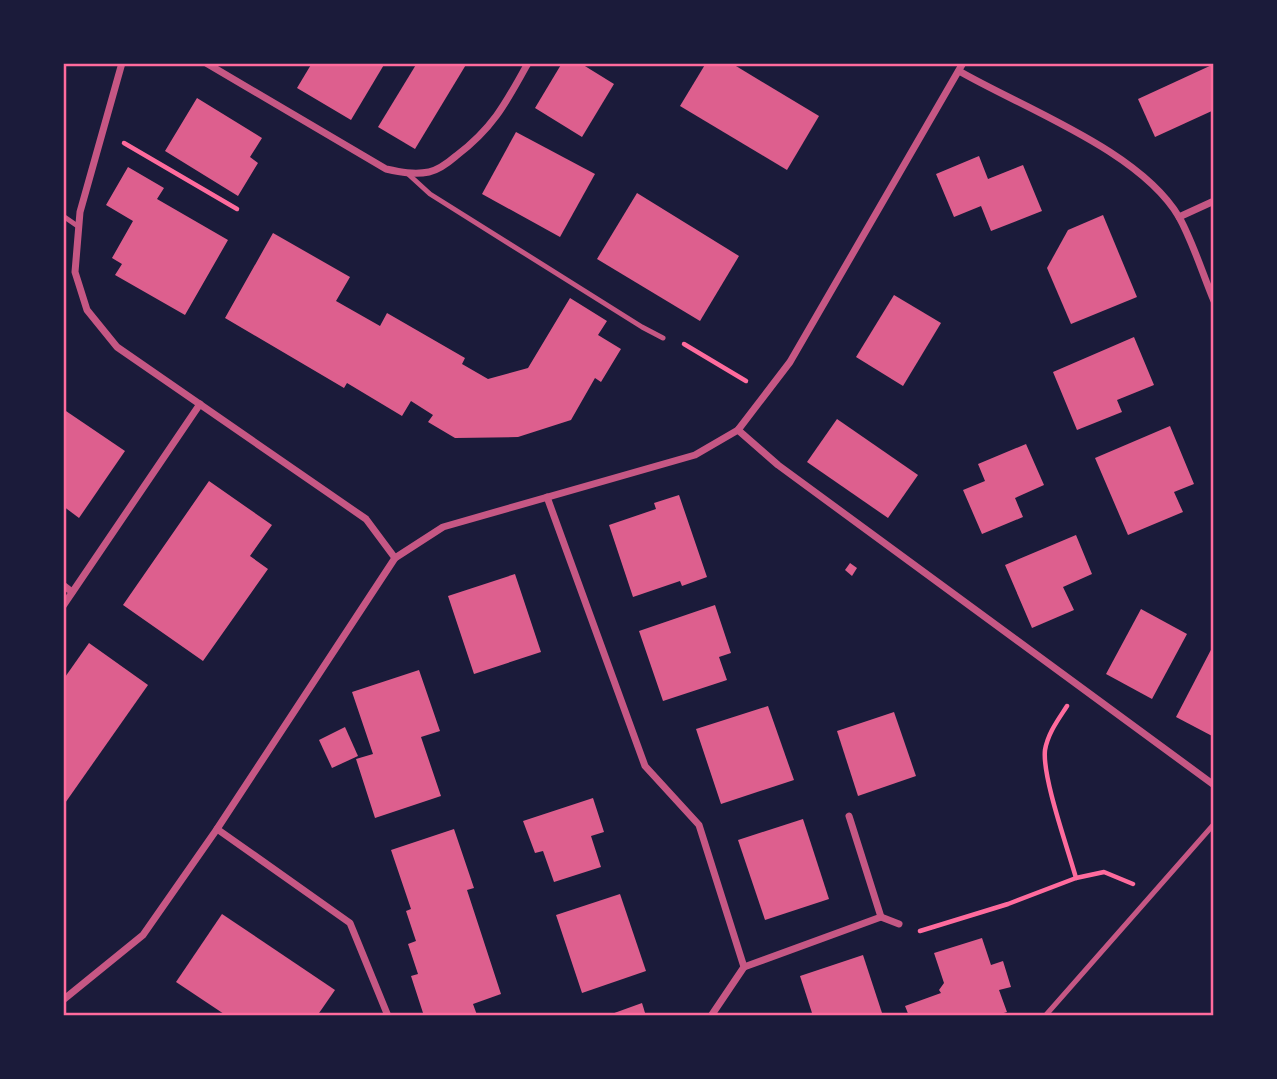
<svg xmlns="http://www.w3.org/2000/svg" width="1277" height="1079" viewBox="0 0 1277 1079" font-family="Spectral,serif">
  <rect width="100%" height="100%" fill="#1b1b3a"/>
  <!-- building -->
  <g fill="#dd5f8e">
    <polygon points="312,63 385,63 351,120 297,88"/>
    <polygon points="417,63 467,63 415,149 378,127"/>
    <polygon points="562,63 580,63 614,84 582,137 535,108"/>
    <polygon points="706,63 731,63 819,116 787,170 680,106"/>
    <polygon points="1214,64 1214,110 1155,137 1138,99"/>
    <polygon points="197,98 262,138 250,157 258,163 238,196 165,151"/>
    <polygon points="516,132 595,174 560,237 482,194"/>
    <polygon points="979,156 988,179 1023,165 1042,211 991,231 981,206 954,217 936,174"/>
    <polygon points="128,167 164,188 157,199 228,240 185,315 115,275 122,264 112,258 133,221 106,205"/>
    <polygon points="637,193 739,256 700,321 597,259"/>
    <polygon points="1103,215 1137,297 1071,324 1047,268 1068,230"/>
    <polygon points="273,233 350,277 336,301 380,326 387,313 465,358 462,364 488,379 528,368 570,298 607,321 598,335 621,349 601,382 595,378 571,420 518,437 455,438 428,422 433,415 411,401 402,416 347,383 344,388 225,318"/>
    <polygon points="894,295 941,323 903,386 856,357"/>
    <polygon points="1134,337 1154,385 1117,400 1122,412 1077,430 1053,372"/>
    <polygon points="63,409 125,451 79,518 63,506"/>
    <polygon points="837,419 918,475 888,518 807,462"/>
    <polygon points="1170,426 1194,484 1174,492 1183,512 1128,535 1095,458"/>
    <polygon points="1026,444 1044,485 1015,498 1023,517 982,534 963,490 985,481 978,464"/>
    <polygon points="209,481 272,525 250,556 268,569 203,661 123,605"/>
    <polygon points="679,495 707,577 682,586 680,581 633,597 609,525 656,509 654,503"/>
    <polygon points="1076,535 1092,574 1063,587 1074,610 1032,628 1005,565"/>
    <polygon points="850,563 857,568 852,576 845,570"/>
    <polygon points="515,574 541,652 474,674 448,596"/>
    <polygon points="715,605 731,653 719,657 727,680 663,701 639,631"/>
    <polygon points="1141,609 1187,634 1152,699 1106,674"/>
    <polygon points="89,643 148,685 63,806 63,680"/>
    <polygon points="1214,644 1214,737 1176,717"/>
    <polygon points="419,670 440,731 421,737 441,796 375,818 356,759 373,754 352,692"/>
    <polygon points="768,706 794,780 721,804 696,729"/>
    <polygon points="894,712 916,776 858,796 837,731"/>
    <polygon points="345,727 358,756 332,768 319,740"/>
    <polygon points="593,798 604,832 591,836 601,867 554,882 543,851 535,853 523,821"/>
    <polygon points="803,819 829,899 765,920 738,840"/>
    <polygon points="454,829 474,888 467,890 501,994 473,1004 477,1015 473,1016 424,1016 411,976 418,974 408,944 416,941 406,911 411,909 391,850"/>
    <polygon points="620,894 646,971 582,993 556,915"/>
    <polygon points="222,914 335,990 317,1016 227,1016 176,982"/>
    <polygon points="982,938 991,965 1003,961 1011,987 999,990 1007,1012 994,1016 909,1016 905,1006 941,993 939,990 944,983 934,953"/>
    <polygon points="863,955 883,1016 813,1016 800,976"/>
    <polygon points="642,1003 646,1016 606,1016"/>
  </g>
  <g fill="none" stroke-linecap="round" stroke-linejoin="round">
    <!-- path -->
    <g stroke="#ff6b9d" stroke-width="4.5">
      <polyline points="124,143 237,209"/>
      <polyline points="684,344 746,381"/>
      <path d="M 1067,706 C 1058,720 1048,733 1045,750 C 1042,777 1068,849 1076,878"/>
      <polyline points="920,931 1008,904 1076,878 1104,872 1133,884"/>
    </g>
    <!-- service -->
    <g stroke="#c65784" stroke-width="5">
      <polyline points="407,173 430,194 642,327 663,338"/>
      <polyline points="63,216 79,227"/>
      <polyline points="1045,1016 1214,824"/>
    </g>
    <!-- minor -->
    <g stroke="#c65784" stroke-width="7">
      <polyline points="122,63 80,212 75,272 87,310 117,347 366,519 395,558"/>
      <path d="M 206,63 L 386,169 C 400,172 414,175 429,172 C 438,170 449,162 456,156 C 493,128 506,103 528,63"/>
      <path d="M 959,71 C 1025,109 1140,151 1179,217 C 1193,242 1203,275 1214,301"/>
      <polyline points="1179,217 1214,201"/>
      <polyline points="738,430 778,465 1214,785"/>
      <polyline points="547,497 645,766 699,825 744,967 711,1016"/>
      <polyline points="63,585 72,592"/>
      <polyline points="63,606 200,404"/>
      <polyline points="217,829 350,923 388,1016"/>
      <polyline points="881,917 899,924"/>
      <polyline points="744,967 881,917 849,816"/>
      <polyline points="63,1000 143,935 217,829 395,558 443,527 695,455 738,430 790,362 963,63"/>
    </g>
  </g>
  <!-- border -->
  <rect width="1277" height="1079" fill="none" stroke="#1b1b3a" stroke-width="130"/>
  <rect x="65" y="65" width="1147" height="949" fill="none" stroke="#ff6b9d" stroke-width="2.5"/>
</svg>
